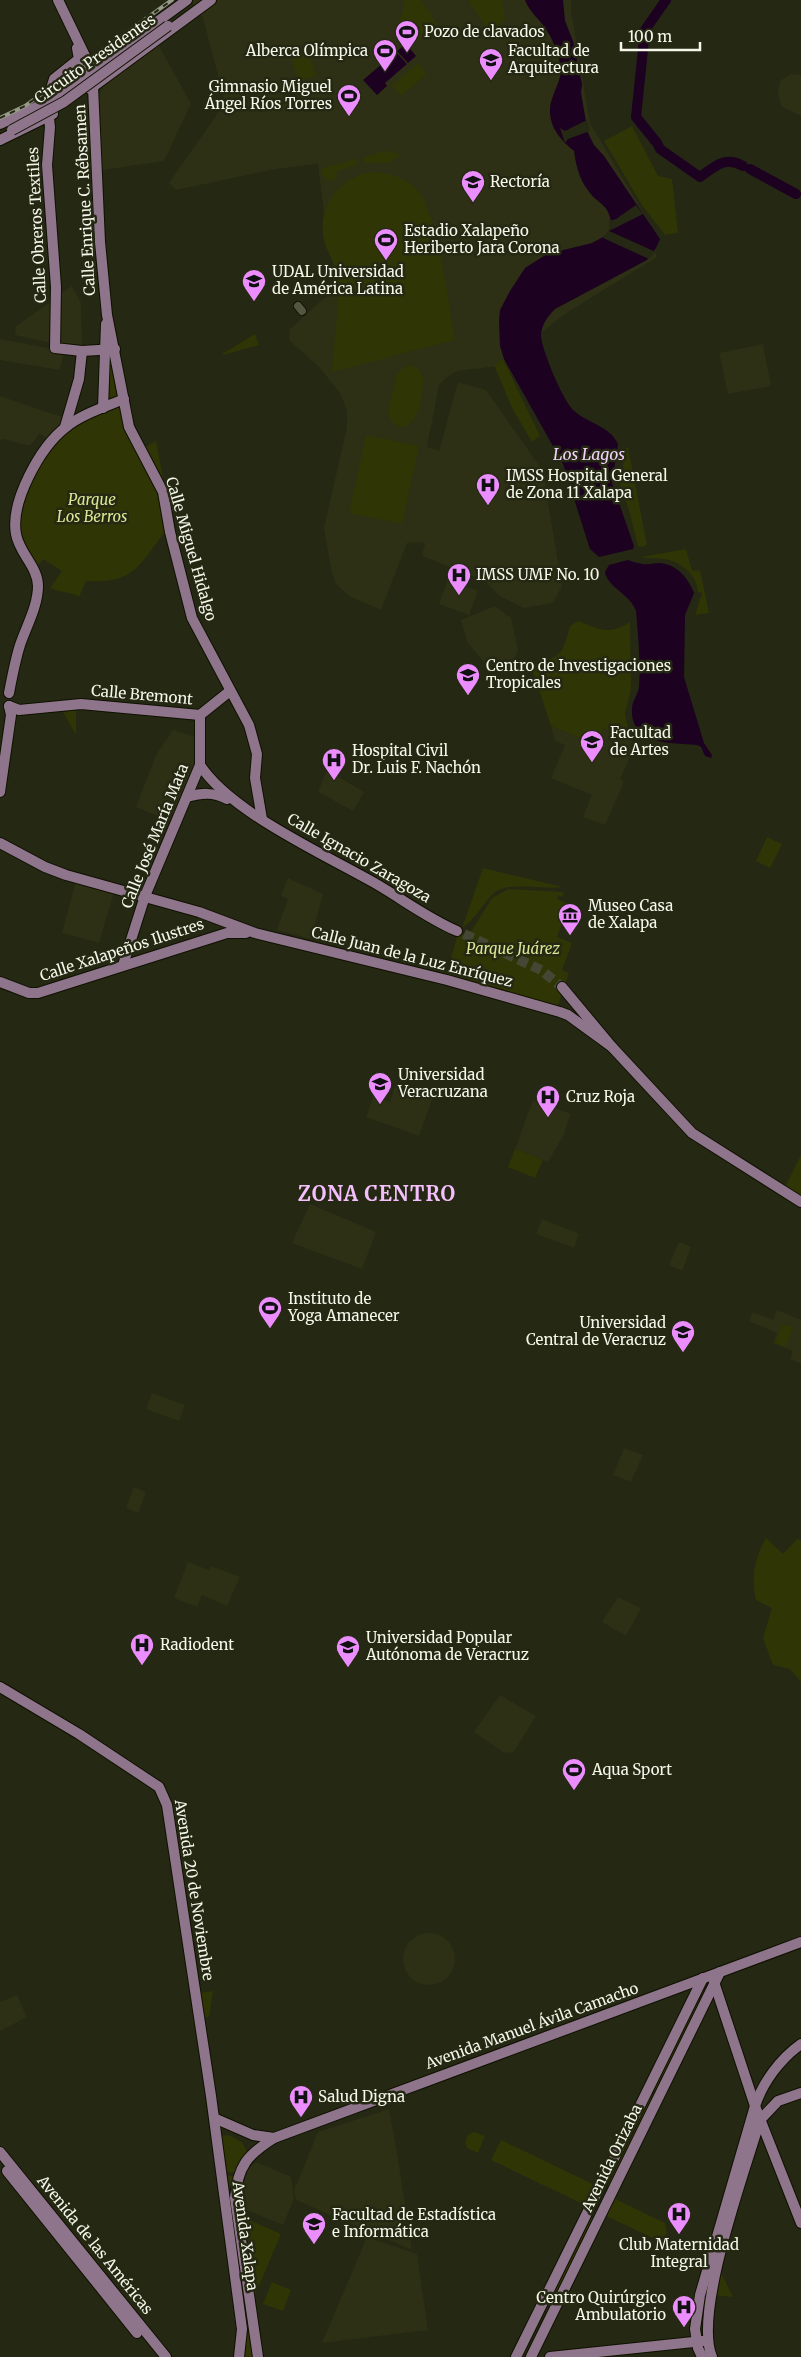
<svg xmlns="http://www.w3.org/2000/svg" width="801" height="2357" viewBox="0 0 801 2357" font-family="Merriweather,serif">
  <rect width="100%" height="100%" fill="#252813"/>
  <!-- built -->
  <g fill="#2d3014">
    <polygon points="191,0 571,0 571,11 590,123 650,224 657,257 568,312 498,366 457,371 447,377 439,385 427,447 439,451 458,382 486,390 543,471 562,586 553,603 524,608 500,596 485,581 422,556 425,543 420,542 407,543 381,610 349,596 336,584 332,574 324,528 347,427 347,411 340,393 319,367 289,340 290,329 330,293 335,288 338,279 323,233 324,212 318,164 276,169 176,190 169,183 225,103 203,18"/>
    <polygon points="158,44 191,104 164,161 96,171 96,99 107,81"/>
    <polygon points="790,74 801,75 801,116 782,107 778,95 780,81"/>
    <polygon points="72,286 81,303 82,346 59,344 59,294"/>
    <polygon points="52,301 51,343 15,335 16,326"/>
    <polygon points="0,339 64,351 60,370 0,360"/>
    <polygon points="763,344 771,386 728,394 719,353"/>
    <polygon points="0,396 65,418 50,441 40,433 30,446 4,439 0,440"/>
    <polygon points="448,579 478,591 469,615 439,604"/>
    <polygon points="495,606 511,618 518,650 514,660 488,667 467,642 461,620"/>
    <polygon points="551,726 595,744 604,728 632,740 630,746 634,748 620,779 624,782 605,825 583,817 592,795 551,778 565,745 555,741"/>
    <polygon points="173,730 198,738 196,762 176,813 163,811 160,817 136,807 156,755"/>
    <polygon points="327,770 364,792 353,811 318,792"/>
    <polygon points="288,878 323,894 311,939 277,930 288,899 281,896"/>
    <polygon points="76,881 114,892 99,943 62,933"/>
    <polygon points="395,1086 433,1097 419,1136 366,1117 374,1095 390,1102"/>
    <polygon points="533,1100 571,1114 563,1136 548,1162 515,1149"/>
    <polygon points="310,1204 376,1232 362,1269 292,1243"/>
    <polygon points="542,1219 579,1234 574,1248 536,1234"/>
    <polygon points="679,1242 691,1247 682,1271 669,1265"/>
    <polygon points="777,1310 801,1320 801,1364 790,1359 793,1351 773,1343 777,1333 749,1321 753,1312 773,1320"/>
    <polygon points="152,1393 185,1405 179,1421 146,1409"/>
    <polygon points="624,1448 643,1455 631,1482 613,1475"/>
    <polygon points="134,1487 146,1492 138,1513 126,1508"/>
    <polygon points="188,1562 209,1570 211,1566 240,1577 227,1606 202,1595 197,1607 174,1598"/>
    <polygon points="618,1597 641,1608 626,1636 602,1622"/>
    <polygon points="500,1695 536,1716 513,1753 503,1752 474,1732"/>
    <circle cx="429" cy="1959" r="26"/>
    <polygon points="17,1995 27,2017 0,2031 0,2002"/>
    <polygon points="389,2109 396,2146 412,2250 296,2200 294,2191 318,2132"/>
    <polygon points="256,2162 291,2177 294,2199 283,2225 242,2208 242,2190 248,2170"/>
    <polygon points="367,2237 417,2254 428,2330 322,2343"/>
  </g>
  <!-- green -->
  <g fill="#303506">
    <polygon points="404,0 421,0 437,24 418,40 398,22 403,12"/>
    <polygon points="471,0 502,0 505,21 489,31 469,2"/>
    <polygon points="307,46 316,76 298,81 290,51"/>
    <polygon points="418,63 427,74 401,96 392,85"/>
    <polygon points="632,126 658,176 672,179 678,233 665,235 642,205 604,141"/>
    <polygon points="384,151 398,153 399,156 389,163 364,163 362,158"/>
    <polygon points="356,159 357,165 337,171 336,179 330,181 321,175 323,168"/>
    <path d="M 370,172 C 387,172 406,177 418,191 C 438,215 449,306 455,340 L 332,372 C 334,342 339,310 338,280 C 337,268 329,255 325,244 C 315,210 337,179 370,172 Z"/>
    <polygon points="255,334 259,345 223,355 222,354"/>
    <polygon points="111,358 121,397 106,405 109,359"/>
    <polygon points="503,359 540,436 532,442 513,410 494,365"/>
    <path d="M 407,365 L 418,368 L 424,379 C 421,395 420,428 399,427 L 390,420 L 388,411 L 397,373 Z"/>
    <path d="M 121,405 L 160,492 L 165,532 C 138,566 134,584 86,581 L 79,597 C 70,591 60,593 50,588 L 62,571 L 43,559 L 35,569 L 16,533 L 27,480 L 67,432 L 104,411 Z"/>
    <polygon points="366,435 419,446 402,524 349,513"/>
    <polygon points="156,441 165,488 144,448"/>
    <polygon points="628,447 647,545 642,547 638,546 629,510 620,485 626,448"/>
    <path d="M 686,549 L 692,571 L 700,570 L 709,613 L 695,615 L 702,593 L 698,592 C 697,574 679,560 662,559 C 655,558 648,559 641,557 Z"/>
    <path d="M 578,621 C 601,629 607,636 630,622 L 631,690 L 625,713 L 628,729 L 625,737 L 604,728 L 595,744 L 551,726 L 531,666 C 562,655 561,658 570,626 Z"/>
    <polygon points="76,710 76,735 63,712"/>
    <polygon points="767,837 782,844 770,868 756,861"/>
    <path d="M 483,868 L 563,887 C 544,890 507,881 494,893 C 482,904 476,919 462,928 Z"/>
    <polygon points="508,889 564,892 562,897 558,895 557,899 569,904 557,937 572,943 562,970 569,973 557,1008 446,976 457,937 472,930 492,898"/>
    <polygon points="515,1149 543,1160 535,1178 508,1167"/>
    <polygon points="801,1155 801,1196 785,1187"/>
    <polygon points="783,1324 793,1328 785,1347 775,1343"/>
    <path d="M 766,1538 L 783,1554 L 798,1538 L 801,1542 L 801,1682 L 790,1669 L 773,1665 L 763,1638 L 772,1608 L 756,1600 C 751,1578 754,1559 766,1538 Z"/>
    <polygon points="213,1991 209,2017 202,2017 199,1993"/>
    <polygon points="697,1999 703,2003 658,2093 652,2089"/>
    <polygon points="650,2094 656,2097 612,2187 605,2184"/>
    <polygon points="474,2132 485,2136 478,2153 467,2148 465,2142 468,2135"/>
    <polygon points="228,2135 242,2142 248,2154 236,2171 231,2173 224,2170 219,2141 222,2136"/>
    <polygon points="501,2140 597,2186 587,2206 491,2160"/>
    <polygon points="223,2176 237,2176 254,2357 243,2357"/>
    <polygon points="611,2197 665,2223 667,2233 661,2242 602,2214"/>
    <polygon points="588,2216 593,2219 558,2293 552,2289"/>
    <polygon points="245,2218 281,2234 255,2295"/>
    <polygon points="721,2273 733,2297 714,2295"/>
    <polygon points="272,2282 291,2290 283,2311 263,2304"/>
  </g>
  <!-- water -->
  <g fill="#1c0121">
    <path d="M 525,0 L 563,0 L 565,21 L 573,41 L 582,84 L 581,93 L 588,133 L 594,145 L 604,156 L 660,239 L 656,248 L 647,260 L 555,309 C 547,317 541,326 541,336 C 542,351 563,400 573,410 C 587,423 610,426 618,444 L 612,483 L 634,546 L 633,549 L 599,557 L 590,549 L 563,464 L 504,359 L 500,346 L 499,321 L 500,310 L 510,291 L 525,268 L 547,254 L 592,243 L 605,236 L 612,228 C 609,201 599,207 587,189 C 579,178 576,165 574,151 C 556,137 544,119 553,96 C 557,85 563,75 560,63 C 557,53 553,39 547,31 C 541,20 529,12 525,0 Z"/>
    <polygon points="406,44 416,56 408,63 397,51"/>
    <polygon points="396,52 407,64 385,83 387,86 377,95 363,80"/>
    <path d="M 628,560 C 634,562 636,563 643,564 C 648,565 653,563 659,563 C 676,564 688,577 694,593 L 685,615 L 684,677 L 704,743 L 712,755 L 711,758 L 705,756 L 701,747 L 697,745 C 673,743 630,745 632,709 C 632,701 638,695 639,687 C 641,666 638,632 636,611 C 630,594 607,587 605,572 L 609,565 Z"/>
  </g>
  <!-- pier -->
  <g fill="#252813">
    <polygon points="587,120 590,131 568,139 565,143 560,128 565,131"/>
    <polygon points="636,205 643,214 609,231 656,252 649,259 603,238 609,229 609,221 616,219"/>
  </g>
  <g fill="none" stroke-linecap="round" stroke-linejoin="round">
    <!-- river -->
    <g stroke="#1c0121" stroke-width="10">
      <path d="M 666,0 L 645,30 L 636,117 L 657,143 L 660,149 L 700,177 C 714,167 726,155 743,166"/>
      <polyline points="750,169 796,194"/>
    </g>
    <!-- major-tunnel -->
    <polyline stroke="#444733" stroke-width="10" stroke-dasharray="10 5" stroke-linecap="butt" points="464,934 541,970 562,987"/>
    <!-- minor casing -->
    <g stroke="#0f1101" stroke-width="10">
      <polyline id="minor" points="298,306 302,311"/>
    </g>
    <!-- major casing -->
    <g stroke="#0f1101" stroke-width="12">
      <g id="major">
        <polyline points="58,0 88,62 93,87 100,242 107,315 129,427 163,492 170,532 192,618 249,725 257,754 255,778 262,819"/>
        <polyline points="77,48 79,59 54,79 47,102 50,127 47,165 56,287 55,348 82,351 115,349"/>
        <polyline points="90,89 211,0"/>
        <polyline points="0,124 47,102 187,0"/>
        <polyline points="0,140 53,114"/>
        <polyline points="103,408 106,324"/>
        <polyline points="65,427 79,379 82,351"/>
        <path d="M 9,693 C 12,677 15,661 20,645 C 26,627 38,606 38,586 C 38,567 19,553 16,534 C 10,502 40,447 66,427 C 82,414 105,407 124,399"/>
        <polyline points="9,706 19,710 81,704 200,715"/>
        <polyline points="200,715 230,691"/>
        <path d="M 200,765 C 231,813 328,856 378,885 C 405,901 429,919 457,931"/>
        <polyline points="0,792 11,715 9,706"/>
        <path d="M 187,797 C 202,793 213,792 227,799"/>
        <polyline points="0,843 45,867 66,875 199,912 255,933 447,980 560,1012 568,1015 612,1047"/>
        <polyline points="123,965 145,896 200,765 200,715"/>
        <polyline points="0,982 29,993 38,993 227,933 246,933"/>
        <polyline points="562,987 612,1047 692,1133 801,1202"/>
        <polyline points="0,1687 79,1734 159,1787 167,1805 211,2096 242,2329 239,2357"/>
        <polyline points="714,1982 755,2106 801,2223"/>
        <polyline points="214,2118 253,2135 274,2138"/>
        <polyline points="0,2152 166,2357"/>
        <polyline points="7,2171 137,2333"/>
        <path d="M 258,2357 L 235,2198 C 238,2166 247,2155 274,2138 L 801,1942"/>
        <polyline points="516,2357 703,1978"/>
        <polyline points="531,2357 720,1972"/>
        <polyline points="550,2357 703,2341"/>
        <path d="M 702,2357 L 698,2348 L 695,2329 L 700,2295 L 755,2106 C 763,2082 780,2059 801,2044"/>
        <path d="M 712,2357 C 693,2312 745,2171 760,2120 L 778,2101 L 801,2093"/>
      </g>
    </g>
    <!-- minor -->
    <use href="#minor" stroke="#535640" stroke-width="8"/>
    <!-- major -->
    <use href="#major" stroke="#8f758c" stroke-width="10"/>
    <!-- rail casing -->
    <g stroke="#979a89" stroke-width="4">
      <polyline id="rail" points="0,118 25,106 172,0"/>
    </g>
    <!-- rail -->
    <use href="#rail" stroke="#252813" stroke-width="2" stroke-dasharray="5.5" stroke-linecap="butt"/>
    <!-- major-bridge casing -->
    <g stroke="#0f1101" stroke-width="12" stroke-linecap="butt">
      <polyline id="major-bridge" points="12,130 64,102 168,26"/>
    </g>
    <!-- major-bridge -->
    <use href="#major-bridge" stroke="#8f758c" stroke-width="10"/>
  </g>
  <!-- icons -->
  <defs>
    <g id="stadium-pin" transform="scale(1.25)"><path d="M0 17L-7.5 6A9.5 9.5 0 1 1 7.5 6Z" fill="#eb8dfc" stroke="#252813"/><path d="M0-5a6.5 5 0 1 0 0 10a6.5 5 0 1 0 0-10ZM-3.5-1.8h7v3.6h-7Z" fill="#111"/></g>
    <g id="university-pin" transform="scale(1.25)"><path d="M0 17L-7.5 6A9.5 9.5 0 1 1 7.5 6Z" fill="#eb8dfc" stroke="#252813"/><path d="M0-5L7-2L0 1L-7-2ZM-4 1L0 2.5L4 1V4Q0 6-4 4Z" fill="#111"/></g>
    <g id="hospital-pin" transform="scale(1.25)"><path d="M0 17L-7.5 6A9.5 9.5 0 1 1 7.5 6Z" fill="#eb8dfc" stroke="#252813"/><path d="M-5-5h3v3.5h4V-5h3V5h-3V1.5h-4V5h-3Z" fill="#111"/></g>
    <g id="museum-pin" transform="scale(1.25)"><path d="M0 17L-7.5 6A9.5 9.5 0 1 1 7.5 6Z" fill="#eb8dfc" stroke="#252813"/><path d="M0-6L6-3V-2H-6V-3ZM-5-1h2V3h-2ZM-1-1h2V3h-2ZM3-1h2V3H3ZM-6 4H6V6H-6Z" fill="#111"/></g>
  </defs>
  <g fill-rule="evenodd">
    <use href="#stadium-pin" x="407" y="32"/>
    <use href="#stadium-pin" x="385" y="51"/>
    <use href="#university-pin" x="491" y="60"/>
    <use href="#stadium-pin" x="349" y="96"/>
    <use href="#university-pin" x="473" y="182"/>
    <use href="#stadium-pin" x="386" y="240"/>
    <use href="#university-pin" x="254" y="281"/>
    <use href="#hospital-pin" x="488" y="485"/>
    <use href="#hospital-pin" x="459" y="575"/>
    <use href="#university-pin" x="468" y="675"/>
    <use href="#university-pin" x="592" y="742"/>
    <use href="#hospital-pin" x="334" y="760"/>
    <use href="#museum-pin" x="570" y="915"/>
    <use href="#university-pin" x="380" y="1084"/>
    <use href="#hospital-pin" x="548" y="1097"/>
    <use href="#stadium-pin" x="270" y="1308"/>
    <use href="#university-pin" x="683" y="1332"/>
    <use href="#hospital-pin" x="142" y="1645"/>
    <use href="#university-pin" x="348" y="1647"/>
    <use href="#stadium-pin" x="574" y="1770"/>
    <use href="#hospital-pin" x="301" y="2097"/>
    <use href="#hospital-pin" x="679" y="2214"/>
    <use href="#university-pin" x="314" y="2224"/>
    <use href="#hospital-pin" x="684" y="2307"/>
  </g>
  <g text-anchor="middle" stroke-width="5" stroke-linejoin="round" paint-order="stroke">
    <!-- poi labels -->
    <g font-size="15" fill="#f4f7e9" stroke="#252813" text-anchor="start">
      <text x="424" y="37">Pozo de clavados</text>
      <text x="368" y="56" text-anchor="end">Alberca Olímpica</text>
      <text x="508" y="56">Facultad de<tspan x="508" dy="17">Arquitectura</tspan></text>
      <text x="332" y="92" text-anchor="end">Gimnasio Miguel<tspan x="332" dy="17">Ángel Ríos Torres</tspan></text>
      <text x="490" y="187">Rectoría</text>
      <text x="404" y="236">Estadio Xalapeño<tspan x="404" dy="17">Heriberto Jara Corona</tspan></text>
      <text x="272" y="277">UDAL Universidad<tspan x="272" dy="17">de América Latina</tspan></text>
      <text x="506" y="481">IMSS Hospital General<tspan x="506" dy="17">de Zona 11 Xalapa</tspan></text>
      <text x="476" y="580">IMSS UMF No. 10</text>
      <text x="486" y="671">Centro de Investigaciones<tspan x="486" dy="17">Tropicales</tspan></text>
      <text x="610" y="738">Facultad<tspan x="610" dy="17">de Artes</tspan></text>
      <text x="352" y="756">Hospital Civil<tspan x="352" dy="17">Dr. Luis F. Nachón</tspan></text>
      <text x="588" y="911">Museo Casa<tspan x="588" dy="17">de Xalapa</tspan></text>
      <text x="398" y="1080">Universidad<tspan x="398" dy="17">Veracruzana</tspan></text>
      <text x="566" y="1102">Cruz Roja</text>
      <text x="288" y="1304">Instituto de<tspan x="288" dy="17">Yoga Amanecer</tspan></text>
      <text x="666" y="1328" text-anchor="end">Universidad<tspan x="666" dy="17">Central de Veracruz</tspan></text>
      <text x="366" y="1643">Universidad Popular<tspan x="366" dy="17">Autónoma de Veracruz</tspan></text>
      <text x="160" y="1650">Radiodent</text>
      <text x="592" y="1775">Aqua Sport</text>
      <text x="318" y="2102">Salud Digna</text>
      <text x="332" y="2220">Facultad de Estadística<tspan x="332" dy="17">e Informática</tspan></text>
      <text x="679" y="2250" text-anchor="middle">Club Maternidad<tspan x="679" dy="17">Integral</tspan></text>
      <text x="666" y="2303" text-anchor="end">Centro Quirúrgico<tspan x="666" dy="17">Ambulatorio</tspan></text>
    </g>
    <!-- street labels -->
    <g font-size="15" fill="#f4f7e9" stroke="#252813">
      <text transform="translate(95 59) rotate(-35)" y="5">Circuito Presidentes</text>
      <text transform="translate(85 200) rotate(-93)" y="5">Calle Enrique C. Rébsamen</text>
      <text transform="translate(37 225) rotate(-93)" y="5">Calle Obreros Textiles</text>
      <text transform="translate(191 549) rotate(74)" y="5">Calle Miguel Hidalgo</text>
      <text transform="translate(142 695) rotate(5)" y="5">Calle Bremont</text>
      <text transform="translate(155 836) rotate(-68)" y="5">Calle José María Mata</text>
      <text transform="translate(359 858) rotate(30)" y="5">Calle Ignacio Zaragoza</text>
      <text transform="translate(122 950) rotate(-18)" y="5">Calle Xalapeños Ilustres</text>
      <text transform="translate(412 957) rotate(14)" y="5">Calle Juan de la Luz Enríquez</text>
      <text transform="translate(194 1890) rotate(81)" y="5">Avenida 20 de Noviembre</text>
      <text transform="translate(532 2026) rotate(-20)" y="5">Avenida Manuel Ávila Camacho</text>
      <text transform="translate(612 2158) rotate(-64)" y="5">Avenida Orizaba</text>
      <text transform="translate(245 2236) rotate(82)" y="5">Avenida Xalapa</text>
      <text transform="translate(95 2245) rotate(51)" y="5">Avenida de las Américas</text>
    </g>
    <!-- park labels -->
    <g font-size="15" font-style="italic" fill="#dbe795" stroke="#252813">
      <text x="92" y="505">Parque<tspan x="92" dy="17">Los Berros</tspan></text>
      <text x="513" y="954">Parque Juárez</text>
    </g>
    <!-- water labels -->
    <g font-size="16" font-style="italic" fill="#f4d3f9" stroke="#252813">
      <text x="589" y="460">Los Lagos</text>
    </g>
    <!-- district labels -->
    <g font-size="20" font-weight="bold" letter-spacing="1" fill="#f3bffc" stroke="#252813">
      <text x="377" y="1201">ZONA CENTRO</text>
    </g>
  </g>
  <!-- scale -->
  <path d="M621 42v8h79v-8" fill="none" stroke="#f4f7e9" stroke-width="2.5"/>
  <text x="628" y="42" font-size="15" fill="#f4f7e9" stroke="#252813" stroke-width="4" paint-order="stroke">100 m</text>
</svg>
